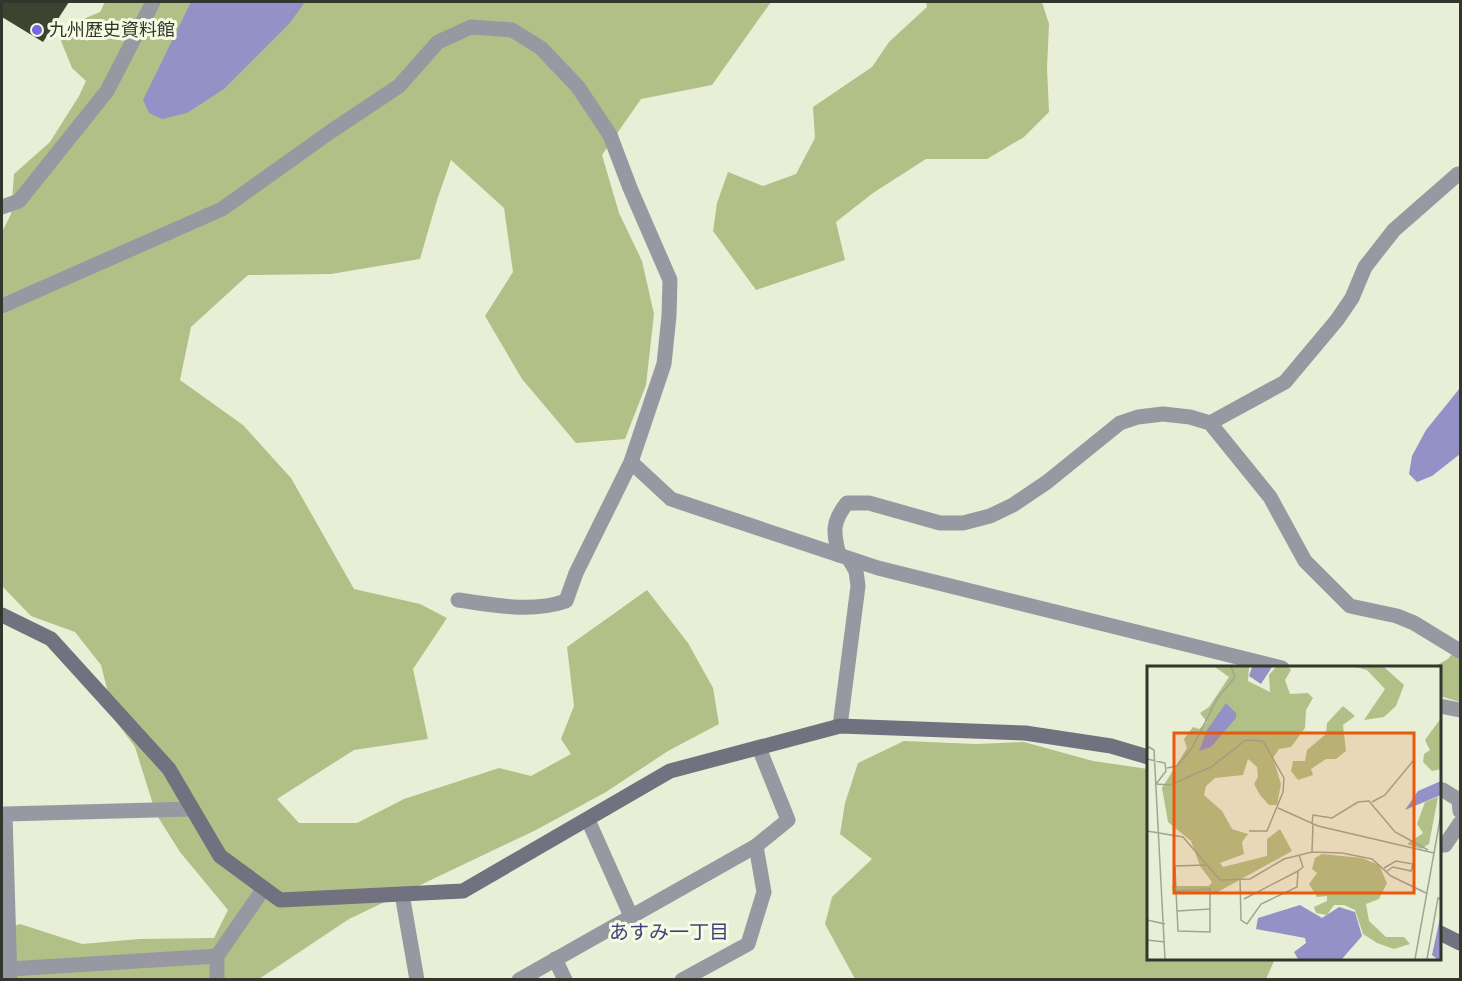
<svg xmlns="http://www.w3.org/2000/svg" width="1462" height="981" viewBox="0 0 1462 981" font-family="'Varela Round','Noto Sans JP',sans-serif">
  <rect width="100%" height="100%" fill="#e8efd6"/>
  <!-- forest -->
  <g fill="#b1c087">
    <polygon points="105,2 771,2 712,85 641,99 602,155 619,213 642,261 654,314 646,385 625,439 576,443 522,379 485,316 513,272 504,208 451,160 437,200 420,259 331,274 248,275 191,327 180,380 243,425 291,478 354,589 420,604 447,618 413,669 428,739 354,750 277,799 299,823 357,823 404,799 499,768 531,776 571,754 561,739 574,706 567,647 647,590 688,643 713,688 719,724 668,751 606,792 536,830 349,919 259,979 16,979 2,976 2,930 20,924 82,944 139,939 214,938 228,910 180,852 156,814 135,747 115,720 101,665 75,632 31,616 2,586 2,232 11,214 14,174 50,142 79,96 86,81 72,68 61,41 76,22 100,12"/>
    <polygon points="926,2 1042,2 1049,24 1047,68 1049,112 1024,137 987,159 926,159 873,193 836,222 845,260 756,290 713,231 717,203 728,172 763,186 796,174 815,138 813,107 872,67 889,42 927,7"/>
    <polygon points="1460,644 1460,702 1440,696 1440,668 1432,668 1448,659"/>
    <polygon points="904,741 976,744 1024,742 1093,761 1148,769 1148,958 1275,959 1266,979 855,979 825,924 832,897 872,859 840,834 845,803 858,763"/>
  </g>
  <!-- water -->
  <g fill="#9491c7">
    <polygon points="191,2 305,2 289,24 224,89 187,113 162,119 149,113 143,100"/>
    <polygon points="1460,388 1460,454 1432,476 1417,482 1409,474 1412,456 1426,430"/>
  </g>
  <!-- building -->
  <polygon fill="#3e432f" points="2,2 69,2 43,42 2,17"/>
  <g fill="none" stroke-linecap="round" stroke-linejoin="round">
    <!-- lane -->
    <g stroke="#9898a2" stroke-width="15">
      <polyline points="2,207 19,201 107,91 153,2"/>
      <path d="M 2,306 L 222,209 L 330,132 L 399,86 L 438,42 L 471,27 L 512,30 L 541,48 L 578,87 L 610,135 L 630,188 L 670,280 L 669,316 L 664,364 L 631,462 L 576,573 L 566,601 C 531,613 494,605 458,600"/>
      <polyline points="1210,423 1285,382 1337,320 1352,298 1365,267 1394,230 1458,174"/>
      <polyline points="631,462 671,499 878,568 1282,668"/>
      <path d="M 839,555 C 833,532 832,522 847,503 L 869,503 L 940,523 L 963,523 L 990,516 L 1013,505 L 1047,482 L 1120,423 L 1138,417 L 1163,414 L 1190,417 L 1210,423 L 1270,497 L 1305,561 L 1350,606 L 1397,616 L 1414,623 L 1460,651"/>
      <polyline points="1440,706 1460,710"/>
      <polyline points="840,726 858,586 856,571 849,559"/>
      <polyline points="1440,790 1443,790 1459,800 1460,811"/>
      <polyline points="1440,845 1445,845 1460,823"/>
    </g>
    <!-- street -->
    <g stroke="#9898a2" stroke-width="15">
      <polyline points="588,820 631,916"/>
      <polyline points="402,894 417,980"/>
      <polyline points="217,956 264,888"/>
      <polyline points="555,959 565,980"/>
      <polyline points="10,969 217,956 217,980"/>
      <polyline points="10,980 5,814 192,809"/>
      <polyline points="519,980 756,846"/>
      <polyline points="682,980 748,944 764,892 756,846 788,820 759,748"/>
    </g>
    <!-- secondary -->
    <g stroke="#71717f" stroke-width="15">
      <polyline points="2,615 51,639 169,769 220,856 280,900 463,891 670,771 840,726 1025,733 1111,746 1148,757"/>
      <polyline points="1440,933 1460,943"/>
    </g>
  </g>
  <!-- markers -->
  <circle fill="#7865e0" stroke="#f5fce3" stroke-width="2" cx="37" cy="30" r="6"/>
  <g text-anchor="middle" stroke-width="6" stroke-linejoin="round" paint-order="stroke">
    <!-- poi labels -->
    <g font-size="18" fill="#33362c" stroke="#f5fce3" text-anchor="start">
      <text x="49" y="36">九州歴史資料館</text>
    </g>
    <!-- neighbourhood labels -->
    <g font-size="20" fill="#463f7d" stroke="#f5fce3">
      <text x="669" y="939">あすみ一丁目</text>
    </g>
  </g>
  <!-- overview -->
  <g transform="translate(1147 666)">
    <rect width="294" height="294" fill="#e8efd6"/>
    <path d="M 68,1 L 102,1 L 101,15 L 123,26 L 122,9 L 129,1 L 142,1 L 144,4 L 138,14 L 143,28 L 161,27 L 166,32 L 159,44 L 158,62 L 144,81 L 132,83 L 126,92 L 134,118 L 130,139 L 122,139 L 113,129 L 107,118 L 111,111 L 110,101 L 101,93 L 96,109 L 68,112 L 59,120 L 57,129 L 75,145 L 85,163 L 101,168 L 95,176 L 97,188 L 73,197 L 76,201 L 120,190 L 120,173 L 133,163 L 145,185 L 69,227 L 33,228 L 26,226 L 25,220 L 62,220 L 65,216 L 53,200 L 44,175 L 21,156 L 15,122 L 40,82 L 37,73 L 46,61 L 52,63 L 60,56 L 53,47 L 62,41 L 82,11 ZM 208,1 L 237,1 L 257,19 L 249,40 L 237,51 L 217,54 L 238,23 L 220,4 ZM 196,40 L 208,50 L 196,59 L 199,85 L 189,93 L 179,93 L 164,103 L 166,109 L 151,114 L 144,105 L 146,95 L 158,95 L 160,84 L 179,68 L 180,57 ZM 294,52 L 294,103 L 285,105 L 276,96 L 277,88 L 283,84 L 278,74 ZM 291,131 L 282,178 L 274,183 L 260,178 L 276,167 L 270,158 L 278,136 ZM 175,188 L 215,192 L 232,199 L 240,217 L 232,233 L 219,238 L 222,255 L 239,271 L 257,271 L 263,278 L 247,283 L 230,277 L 216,268 L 208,244 L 197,239 L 187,239 L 180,249 L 169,247 L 167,241 L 180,235 L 180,230 L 170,231 L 162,218 L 170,207 L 165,203 L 168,192 Z" fill="#b1c087"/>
    <path d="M 105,1 L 125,1 L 114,18 L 102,10 ZM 79,37 L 89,47 L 89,52 L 64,81 L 52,85 L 60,64 ZM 294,115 L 294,129 L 258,144 L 271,125 ZM 153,239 L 175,252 L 192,241 L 208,246 L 215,270 L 195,293 L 151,293 L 147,286 L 159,277 L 158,272 L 109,263 L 111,252 ZM 294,247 L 294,293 L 290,293 L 285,289 Z" fill="#9491c7"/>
    <path fill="none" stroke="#a0a592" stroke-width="1.5" d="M 0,80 L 7,84 L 18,293M 0,93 L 18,97 L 19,105 L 9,118 L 23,119 L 64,101 L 99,74 L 116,75 L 137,112 L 136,126 L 120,165 L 102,165M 20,102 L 30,100 L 45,82 L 70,33 L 88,11 L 84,1M 225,136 L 238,129 L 266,95M 131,142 L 171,160 L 287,187M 165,158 L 166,149 L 185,152 L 211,136 L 222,135 L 248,166 L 281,184M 0,165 L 36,171 L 73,214 L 103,213 L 137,193 L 165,186 L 195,187 L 225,193 L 244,210 L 279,227M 165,186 L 166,158M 237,202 L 249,195 L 266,198 L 264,205 L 246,201 L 240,205M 93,213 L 94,254 L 100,258 L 114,238 L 150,221 L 151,205 L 156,201 L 152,189M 29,225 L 31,265 L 63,266 L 63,223 L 29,225 L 28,200 L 59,199M 97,233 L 151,205M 30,245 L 63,243M 0,254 L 18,258M 0,274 L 18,276M 268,293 L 294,148M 280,293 L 291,232 L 294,233"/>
    <path fill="#e8590c" fill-opacity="0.15" stroke="#e8590c" stroke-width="3" d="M 27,67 L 267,67 L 267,227 L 27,227 Z"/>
    <rect width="294" height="294" fill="none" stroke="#33362c" stroke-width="3"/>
  </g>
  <!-- border -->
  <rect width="1462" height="981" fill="none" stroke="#33362c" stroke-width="6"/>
</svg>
